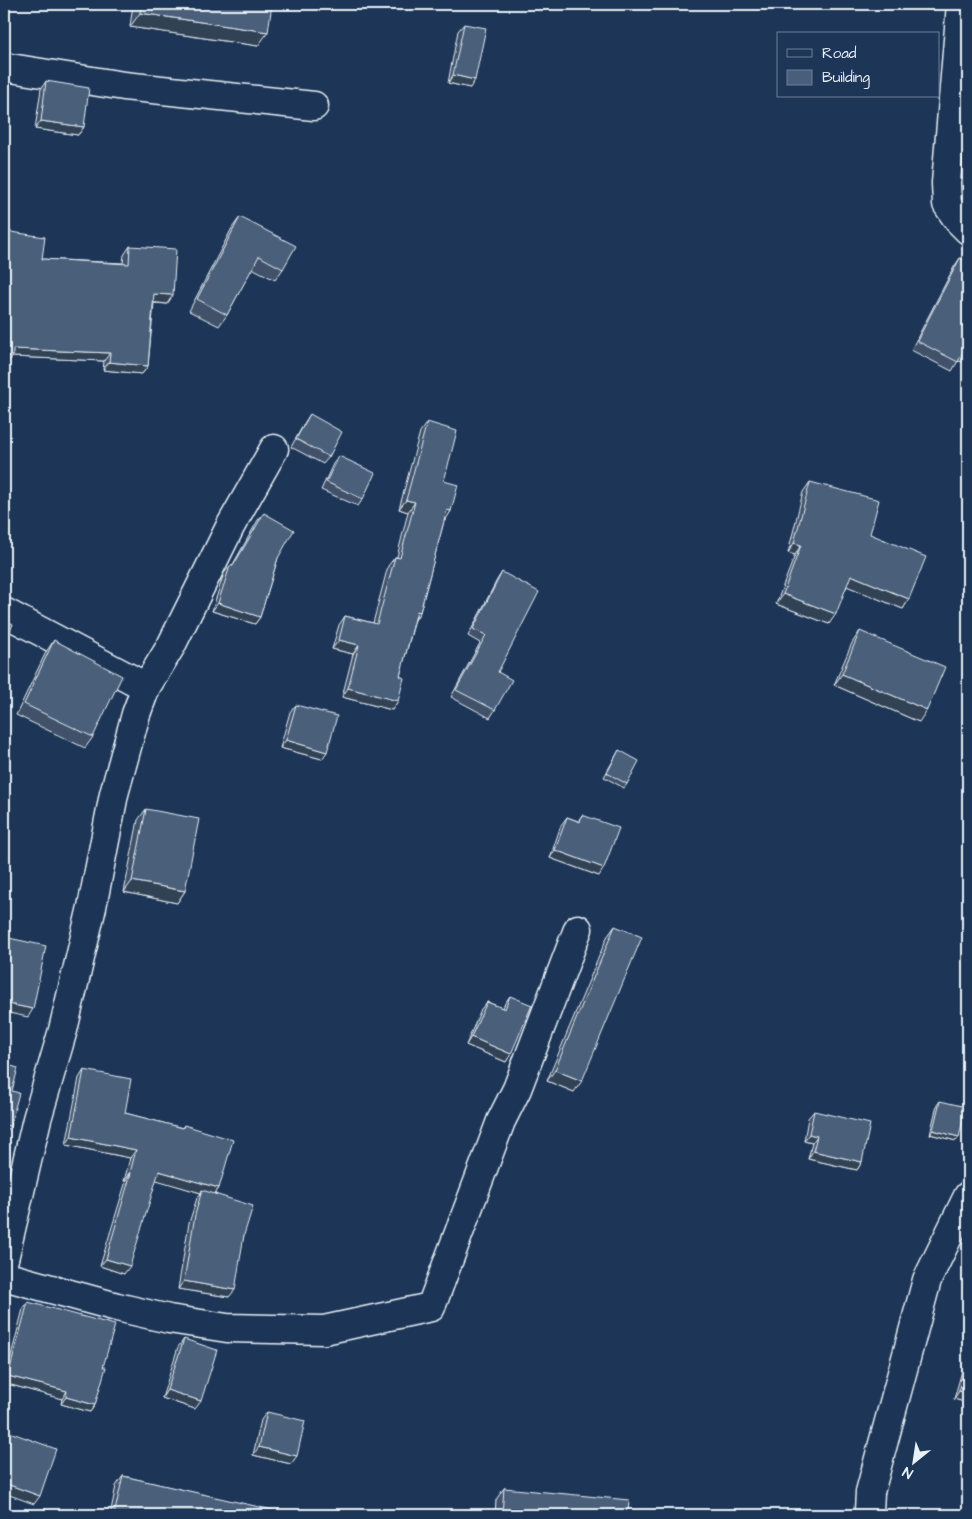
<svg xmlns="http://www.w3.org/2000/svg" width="972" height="1519" viewBox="0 0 972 1519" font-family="'Architects Daughter',sans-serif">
  <rect width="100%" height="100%" fill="#1d3557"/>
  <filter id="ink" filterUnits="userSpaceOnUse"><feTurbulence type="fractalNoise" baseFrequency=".02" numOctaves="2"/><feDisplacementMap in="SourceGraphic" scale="10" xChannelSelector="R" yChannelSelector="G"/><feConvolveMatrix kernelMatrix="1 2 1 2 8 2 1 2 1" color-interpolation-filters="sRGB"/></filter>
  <g filter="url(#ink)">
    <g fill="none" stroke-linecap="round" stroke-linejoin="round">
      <!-- minor casing -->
      <g stroke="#e8f1f8" stroke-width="31">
        <g id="minor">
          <polyline points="961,4 946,183 947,204 958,220 968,230"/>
          <polyline points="4,67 124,86 314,106"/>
          <polyline points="4,612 146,687"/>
          <polyline points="4,1259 37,1119 63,1030 92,907 114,794 136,714 146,687 171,646 231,525 274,449"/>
          <polyline points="4,1276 117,1307 169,1319 227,1328 324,1330 431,1307 501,1121 517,1089 578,929"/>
          <polyline points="871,1515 869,1511 870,1492 927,1280 968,1196"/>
        </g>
      </g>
      <!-- minor -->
      <use href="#minor" stroke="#1d3557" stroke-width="28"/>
    </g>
    <!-- wall -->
    <g fill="#3f5169" stroke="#e8f1f8">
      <polygon points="133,4 272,4 258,46 130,27"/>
      <polygon points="464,24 470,88 448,83 458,31"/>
      <polygon points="46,81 84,127 78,135 35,129 41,89"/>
      <polygon points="240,217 283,269 275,280 252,268 227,315 219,326 189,311 232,228"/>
      <polygon points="130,246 173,295 167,304 154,303 148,366 142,374 103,370 104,361 12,357 7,364 42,259 123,263 124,255"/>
      <polygon points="960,258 968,262 968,362 958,361 952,371 911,350 954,267"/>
      <polygon points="310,414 329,457 323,464 291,447 305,422"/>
      <polygon points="427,422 444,481 451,511 444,521 420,612 415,620 400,676 398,701 392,710 342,697 353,654 332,649 339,625 345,616 373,623 388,566 395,557 397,557 408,512 399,509 420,432"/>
      <polygon points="968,447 968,463 964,462"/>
      <polygon points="339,456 363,499 358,506 321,490 333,464"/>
      <polygon points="810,482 870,534 909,599 903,609 847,586 829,624 776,604 795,555 788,553 803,492"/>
      <polygon points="264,513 278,558 260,617 255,624 212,611 224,573 230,566 232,566 258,520"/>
      <polygon points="502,572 498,672 495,710 490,718 451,697 480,643 468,636 497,580"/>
      <polygon points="860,631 919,722 834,685 852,643"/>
      <polygon points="54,640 93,737 85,748 16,715 46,652"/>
      <polygon points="296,705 322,759 280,748 290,712"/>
      <polygon points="619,750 627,784 624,788 604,777"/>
      <polygon points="146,809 185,891 177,903 124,892 138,820"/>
      <polygon points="582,815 599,876 550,858 561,825 567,817 578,821"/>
      <polygon points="615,926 574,1092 547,1081 607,937"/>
      <polygon points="510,996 511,1054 506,1062 466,1045 481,1009 487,1002 503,1008 505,1003"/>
      <polygon points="84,1070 125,1113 182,1128 184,1125 219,1188 215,1194 244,1235 229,1297 178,1289 189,1223 197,1198 201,1193 156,1179 124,1274 100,1266 126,1181 124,1181 130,1158 66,1145 79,1078"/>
      <polygon points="940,1101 959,1137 956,1141 930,1134 937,1105"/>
      <polygon points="814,1111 862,1162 857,1170 808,1159 812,1143 804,1141 808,1118"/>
      <polygon points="28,1302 103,1367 95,1405 90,1412 61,1404 62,1399 4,1383 23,1309"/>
      <polygon points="184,1339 195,1409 162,1398 178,1347"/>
      <polygon points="968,1350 968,1403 954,1399"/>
      <polygon points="267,1412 291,1464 253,1455 261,1420"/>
      <polygon points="123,1476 289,1515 110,1515 116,1486"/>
      <polygon points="504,1488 628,1515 495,1515 496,1500"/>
    </g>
    <!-- shaded-wall -->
    <g fill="#334255" stroke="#e8f1f8">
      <polygon points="140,13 268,32 258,46 130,27"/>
      <polygon points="453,75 475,80 470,88 448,83"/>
      <polygon points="41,121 84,127 78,135 35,129"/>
      <polygon points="154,294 173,295 167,304 149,302"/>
      <polygon points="13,349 110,353 104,361 12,357 7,364 4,364 4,356"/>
      <polygon points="963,352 968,353 968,362 957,361"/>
      <polygon points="109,362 148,366 142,374 103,370"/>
      <polygon points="968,455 968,463 964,462"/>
      <polygon points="406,500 415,502 408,512 399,509"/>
      <polygon points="447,510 451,511 445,521 441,520"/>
      <polygon points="794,543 801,545 795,555 788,553"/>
      <polygon points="851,575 909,599 903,609 844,585"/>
      <polygon points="783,594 836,614 829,624 776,604"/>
      <polygon points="218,603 260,617 255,624 212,611"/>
      <polygon points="417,611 420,612 414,621"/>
      <polygon points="339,640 359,645 353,654 332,649"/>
      <polygon points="842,674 927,710 919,722 834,685"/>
      <polygon points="348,688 398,701 392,710 342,697"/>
      <polygon points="286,740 327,752 322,759 280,748"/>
      <polygon points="555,850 604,868 599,876 550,858"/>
      <polygon points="132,881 185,891 177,903 124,892"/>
      <polygon points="4,1003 33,1009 28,1017 4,1012"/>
      <polygon points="471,1037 511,1054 506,1062 466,1045"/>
      <polygon points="555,1070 582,1081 574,1092 547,1081"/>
      <polygon points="4,1125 10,1126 5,1134 4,1134"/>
      <polygon points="933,1130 959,1137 956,1141 930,1134"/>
      <polygon points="809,1134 817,1136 812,1143 804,1141"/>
      <polygon points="71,1137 136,1150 130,1158 66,1145"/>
      <polygon points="813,1151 862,1162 857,1170 808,1159"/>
      <polygon points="159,1171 219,1188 213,1196 202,1190 201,1193 153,1179"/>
      <polygon points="130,1173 131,1173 126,1181 124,1181"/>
      <polygon points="106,1259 130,1266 124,1274 100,1266"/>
      <polygon points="184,1281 235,1290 229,1297 178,1289"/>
      <polygon points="8,1376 67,1391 62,1399 4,1383"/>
      <polygon points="167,1390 201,1401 195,1409 162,1398"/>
      <polygon points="959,1391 968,1394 968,1403 954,1399"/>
      <polygon points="66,1397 95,1405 90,1412 61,1404"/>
      <polygon points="259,1447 297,1456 291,1464 253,1455"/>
      <polygon points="4,1483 40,1496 34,1504 4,1493"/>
    </g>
    <!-- building -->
    <g fill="#495e7a" stroke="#e8f1f8">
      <polygon points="141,4 272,4 268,32 140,13"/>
      <polygon points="464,24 486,28 475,80 453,75"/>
      <polygon points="46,81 89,88 84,127 41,121"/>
      <polygon points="240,217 296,246 283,269 259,256 227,315 197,299"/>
      <polygon points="4,231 45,237 42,259 129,264 130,246 176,249 173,295 154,294 148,366 109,362 110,353 13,349 13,356 4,356"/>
      <polygon points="960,258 968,262 968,353 963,352 958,362 917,341"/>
      <polygon points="310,414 342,432 329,457 296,439"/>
      <polygon points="427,422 457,431 444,481 458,485 451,511 447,510 420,612 417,611 400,676 404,678 398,701 348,688 359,645 339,640 345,616 377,624 395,557 400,558 415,502 406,500"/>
      <polygon points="339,456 375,473 363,499 326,482"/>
      <polygon points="810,482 879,500 870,534 926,557 909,599 851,575 836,614 783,594 801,545 794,543"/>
      <polygon points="264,513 294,530 278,558 260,617 218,603 230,566 233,566"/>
      <polygon points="502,572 539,592 498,672 512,680 495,710 456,690 486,635 473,629"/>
      <polygon points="4,619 13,624 4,647"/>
      <polygon points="860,631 945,667 927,710 842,674"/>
      <polygon points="54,640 122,676 93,737 24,704"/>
      <polygon points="296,705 337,716 327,752 286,740"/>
      <polygon points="619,750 639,761 627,784 607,773"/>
      <polygon points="146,809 199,819 185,891 132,881"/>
      <polygon points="582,815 619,828 604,868 555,850 567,817 580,822"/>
      <polygon points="615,926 642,937 582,1081 555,1070"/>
      <polygon points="4,937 46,946 33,1009 4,1003"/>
      <polygon points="510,996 532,1005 511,1054 471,1037 487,1002 505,1009"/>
      <polygon points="4,1064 18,1068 12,1091 19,1093 10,1126 4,1125"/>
      <polygon points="84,1070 131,1079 125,1113 183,1128 184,1125 233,1140 219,1188 159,1171 130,1266 106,1259 131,1173 130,1173 136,1150 71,1137"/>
      <polygon points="940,1101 966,1107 959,1137 933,1130"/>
      <polygon points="814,1111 870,1124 862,1162 813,1151 817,1136 809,1134"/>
      <polygon points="202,1190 253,1206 244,1235 235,1290 184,1281 195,1215"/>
      <polygon points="28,1302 115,1325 103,1367 106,1367 95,1405 66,1397 67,1391 8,1376"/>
      <polygon points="184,1339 217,1350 201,1401 167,1390"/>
      <polygon points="968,1360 968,1394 959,1391"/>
      <polygon points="267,1412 305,1421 297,1456 259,1447"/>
      <polygon points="4,1430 56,1449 40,1496 4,1483"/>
      <polygon points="123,1476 290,1514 289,1515 114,1515"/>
      <polygon points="504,1488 629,1500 628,1515 502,1515"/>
    </g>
  </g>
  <!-- margin -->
  <rect width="972" height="1519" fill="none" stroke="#1d3557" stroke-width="20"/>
  <rect x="10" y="10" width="952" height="1499" fill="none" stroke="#e8f1f8" stroke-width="2" filter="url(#ink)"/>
  <!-- legend -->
  <rect x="777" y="32" width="162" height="65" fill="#1d3557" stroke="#6e8097"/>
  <rect x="787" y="49" width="25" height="8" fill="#1d3557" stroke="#6e8097"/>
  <text x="822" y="58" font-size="15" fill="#e8f1f8">Road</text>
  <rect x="787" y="70" width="25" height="15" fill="#495e7a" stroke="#6e8097"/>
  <text x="822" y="82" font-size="15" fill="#e8f1f8">Building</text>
  <!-- north arrow -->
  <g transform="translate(914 1462) rotate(210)" stroke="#1d3557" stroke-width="4" paint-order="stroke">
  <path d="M0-4L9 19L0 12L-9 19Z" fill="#e8f1f8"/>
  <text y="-8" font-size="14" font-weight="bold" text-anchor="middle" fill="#e8f1f8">N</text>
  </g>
</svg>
